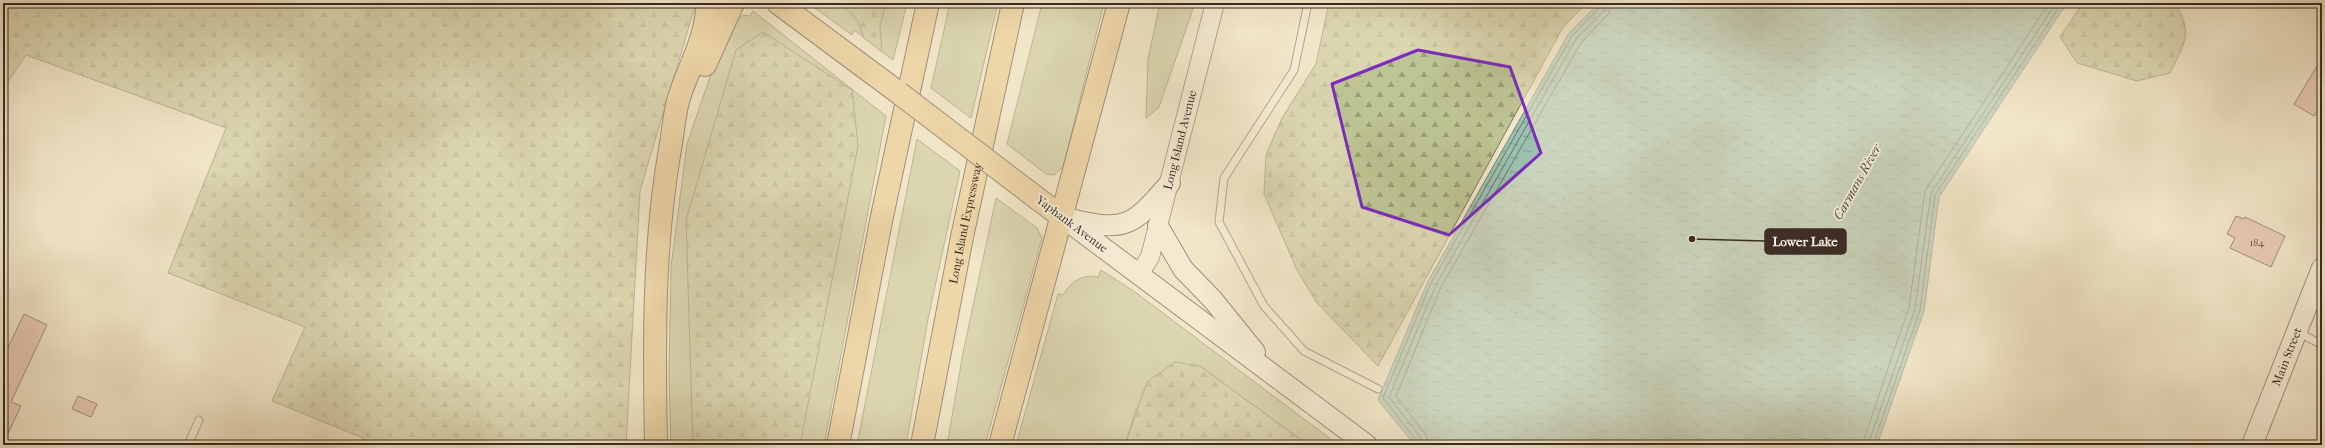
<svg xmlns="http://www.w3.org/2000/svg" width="2325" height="448" font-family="'IM FELL French Canon',serif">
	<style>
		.green { fill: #bec493; stroke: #7c775c }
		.forest { fill: url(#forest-firs); stroke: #7c775c }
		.water { fill: url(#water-ripples); stroke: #748478 }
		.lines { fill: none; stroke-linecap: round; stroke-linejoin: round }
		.shore { stroke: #6a756a; stroke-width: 1 }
		.building { fill: #ddab9c; stroke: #392a24 }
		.service-casing { stroke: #67594d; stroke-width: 9 }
		.tertiary-casing { stroke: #67594d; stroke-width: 20 }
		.secondary-casing { stroke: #392a24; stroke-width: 22 }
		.primary-casing { stroke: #392a24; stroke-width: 24 }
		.motorway-casing { stroke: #392a24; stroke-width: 24 }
		.service { stroke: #f7efdb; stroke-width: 7 }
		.tertiary { stroke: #f7efdb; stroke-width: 18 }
		.secondary { stroke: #f7efdb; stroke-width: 20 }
		.primary { stroke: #e9c384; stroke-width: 22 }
		.motorway { stroke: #e9c384; stroke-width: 22 }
		.primary-bridge-casing { stroke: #392a24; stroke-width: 24; stroke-linecap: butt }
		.primary-bridge { stroke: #e9c384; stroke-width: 22 }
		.marked { fill: none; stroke: #7b2cbf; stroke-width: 3; stroke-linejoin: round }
		.labels { text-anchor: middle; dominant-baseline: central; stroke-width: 3.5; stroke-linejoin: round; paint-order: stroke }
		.number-label { font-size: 10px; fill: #624a42 }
		.street-label { font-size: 12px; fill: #392a24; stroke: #f7efdb }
		.water-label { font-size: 13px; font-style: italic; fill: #525047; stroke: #f7efdb }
		.leader { fill: none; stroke: #392a24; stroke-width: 1.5 }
		.callout-dot { fill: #392a24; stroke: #f7efdb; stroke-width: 1.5 }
		.callout { fill: #392a24; stroke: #392a24; stroke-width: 1.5 }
		.callout-label { font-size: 13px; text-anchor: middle; font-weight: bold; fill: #fff }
	</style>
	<defs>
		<pattern id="forest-firs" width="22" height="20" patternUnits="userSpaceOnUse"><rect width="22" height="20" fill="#bec493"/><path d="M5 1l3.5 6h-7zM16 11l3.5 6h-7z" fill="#9b9f78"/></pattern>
		<pattern id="water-ripples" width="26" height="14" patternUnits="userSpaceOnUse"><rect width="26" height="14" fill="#9cc0b0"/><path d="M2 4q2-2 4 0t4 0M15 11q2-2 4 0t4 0" fill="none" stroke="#809c8f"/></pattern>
	</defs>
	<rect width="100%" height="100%" fill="#f2e6c8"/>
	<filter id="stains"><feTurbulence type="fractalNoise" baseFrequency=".005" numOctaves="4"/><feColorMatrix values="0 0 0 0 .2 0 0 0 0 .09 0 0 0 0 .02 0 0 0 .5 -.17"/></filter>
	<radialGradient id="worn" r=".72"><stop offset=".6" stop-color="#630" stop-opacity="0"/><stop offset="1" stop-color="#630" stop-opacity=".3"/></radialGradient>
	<g class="green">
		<polygon points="808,3 907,3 893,60 854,30 852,35"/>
		<polygon points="950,3 998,3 971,118 931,88"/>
		<polygon points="1042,3 1104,3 1063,167 1054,175 1046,174 1007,144"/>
		<polygon points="1160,3 1195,3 1159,107 1146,118 1148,59"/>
		<polygon points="753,11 886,116 824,445 671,445 669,378 671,267 687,144 720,48 735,18 738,21 743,15 750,16"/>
		<polygon points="917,139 960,171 928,319 906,445 857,445"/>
		<polygon points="996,198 1037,228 1042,238 985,445 947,445 963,353"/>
		<path d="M1101 270 1135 292 1332 440V445H1308L1200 366 1136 409 1125 445H1016L1058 294 1063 295C1072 281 1081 274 1098 277Z"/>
	</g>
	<g class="forest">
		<polygon points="3,3 696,3 640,191 626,445 361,445 363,438 272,401 305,327 168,273 226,128 26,55 3,89"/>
		<polygon points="840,3 886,3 880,26 882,52 864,38 857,20"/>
		<polygon points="1329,3 1587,3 1563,27 1378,366 1317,303 1297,270 1264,194 1266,155 1282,118 1316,64"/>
		<path d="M2083 3H2175C2194 34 2184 44 2170 73L2137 81 2077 63 2060 37Z"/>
		<polygon points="763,32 852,90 858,146 800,445 693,445 686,220 736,50"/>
		<polygon points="1175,362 1200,366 1308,445 1125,445 1147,382"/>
	</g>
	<polygon class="water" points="1599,3 2067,3 1939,197 1924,311 1877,445 1415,445 1378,400 1428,281 1569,33"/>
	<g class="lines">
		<g class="shore">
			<polyline points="1418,445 1417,441 1383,398 1431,283 1572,36 1600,7 1601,3"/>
			<polyline points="1423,445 1421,438 1389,397 1436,285 1576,39 1604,11 1606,3"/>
			<polyline points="1429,445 1426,435 1396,396 1441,287 1581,43 1609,13 1612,3"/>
			<polyline points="1862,445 1909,307 1925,191 2049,3"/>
			<polyline points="1868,445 1915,309 1931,193 2056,3"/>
			<polyline points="1873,445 1920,310 1935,195 2062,3"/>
		</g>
	</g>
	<g class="building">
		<polygon points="2322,58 2322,103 2314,116 2294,104"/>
		<polygon points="2236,216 2244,219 2245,217 2285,236 2271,267 2230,248 2235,238 2227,234"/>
		<polygon points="24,314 47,325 11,402 21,406 3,444 3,358"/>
		<polygon points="78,396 97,404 91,417 72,409"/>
	</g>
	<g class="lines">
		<defs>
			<g id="service">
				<polyline points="1308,3 1294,70 1224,178 1219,222 1264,306 1304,351 1378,389"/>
				<polyline points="2298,332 2322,345"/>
				<polyline points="188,445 199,420"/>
			</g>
			<g id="tertiary">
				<path id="s1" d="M1139 274 1150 257 1215 3"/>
			</g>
			<g id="secondary">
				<polyline points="1062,217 1367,445"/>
				<path d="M1070 219C1127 233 1133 225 1170 183"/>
				<polyline points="1158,226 1183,269 1213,300 1255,352"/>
				<path id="s2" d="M2252 445 2322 268"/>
			</g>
			<g id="primary">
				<polyline points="778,3 899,93"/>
				<polyline points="1038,199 1062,217"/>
			</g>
			<g id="motorway">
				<polyline points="705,65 733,3"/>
				<path d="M656 445C654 346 653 247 670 149 673 133 674 117 678 101 687 70 708 36 707 3"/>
				<polyline points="838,445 881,221 928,3"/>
				<path id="s3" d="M922 445 962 237 1013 3"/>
				<polyline points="1000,445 1119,3"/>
			</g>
		</defs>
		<use href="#service" class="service-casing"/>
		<use href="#tertiary" class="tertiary-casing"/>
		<use href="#secondary" class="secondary-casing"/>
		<use href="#primary" class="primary-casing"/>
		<use href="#motorway" class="motorway-casing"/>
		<use href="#service" class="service"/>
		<use href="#tertiary" class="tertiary"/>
		<use href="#secondary" class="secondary"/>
		<use href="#primary" class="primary"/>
		<use href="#motorway" class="motorway"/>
		<defs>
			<polyline id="primary-bridge" points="899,93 1038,199"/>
		</defs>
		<use href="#primary-bridge" class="primary-bridge-casing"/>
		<use href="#primary-bridge" class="primary-bridge"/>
	</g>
	<path d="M0 0H2325V448H0ZM1418 50 1510 67 1541 153 1449 235 1362 207 1332 84Z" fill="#f2e6c8" fill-opacity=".55" fill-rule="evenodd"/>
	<path class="marked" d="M1418 50 1510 67 1541 153 1449 235 1362 207 1332 84Z"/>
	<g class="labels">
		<g class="number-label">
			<text x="2257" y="243">184</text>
		</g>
		<g class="street-label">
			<text stroke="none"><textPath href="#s1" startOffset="141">Long Island Avenue</textPath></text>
			<text stroke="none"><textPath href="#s3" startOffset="226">Long Island Expressway</textPath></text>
			<text transform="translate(1072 224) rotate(37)">Yaphank Avenue</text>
			<text stroke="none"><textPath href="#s2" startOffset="95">Main Street</textPath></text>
		</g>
		<g class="water-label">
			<text transform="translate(1857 182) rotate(-61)">Carmans River</text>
		</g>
	</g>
	<path class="leader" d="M1692 239L1765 241"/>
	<circle class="callout-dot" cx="1692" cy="239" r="4"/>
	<rect class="callout" x="1765" y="229" width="81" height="25" rx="4"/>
	<g class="callout-label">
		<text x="1805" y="246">Lower Lake</text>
	</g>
	<rect width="2325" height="448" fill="none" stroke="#f2e6c8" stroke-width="16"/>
	<rect x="4" y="4" width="2317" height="440" fill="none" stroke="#392a24" stroke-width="2"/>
	<rect x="8" y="8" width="2309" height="432" fill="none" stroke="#392a24"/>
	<rect width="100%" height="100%" filter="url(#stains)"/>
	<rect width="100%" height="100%" fill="url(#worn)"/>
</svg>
